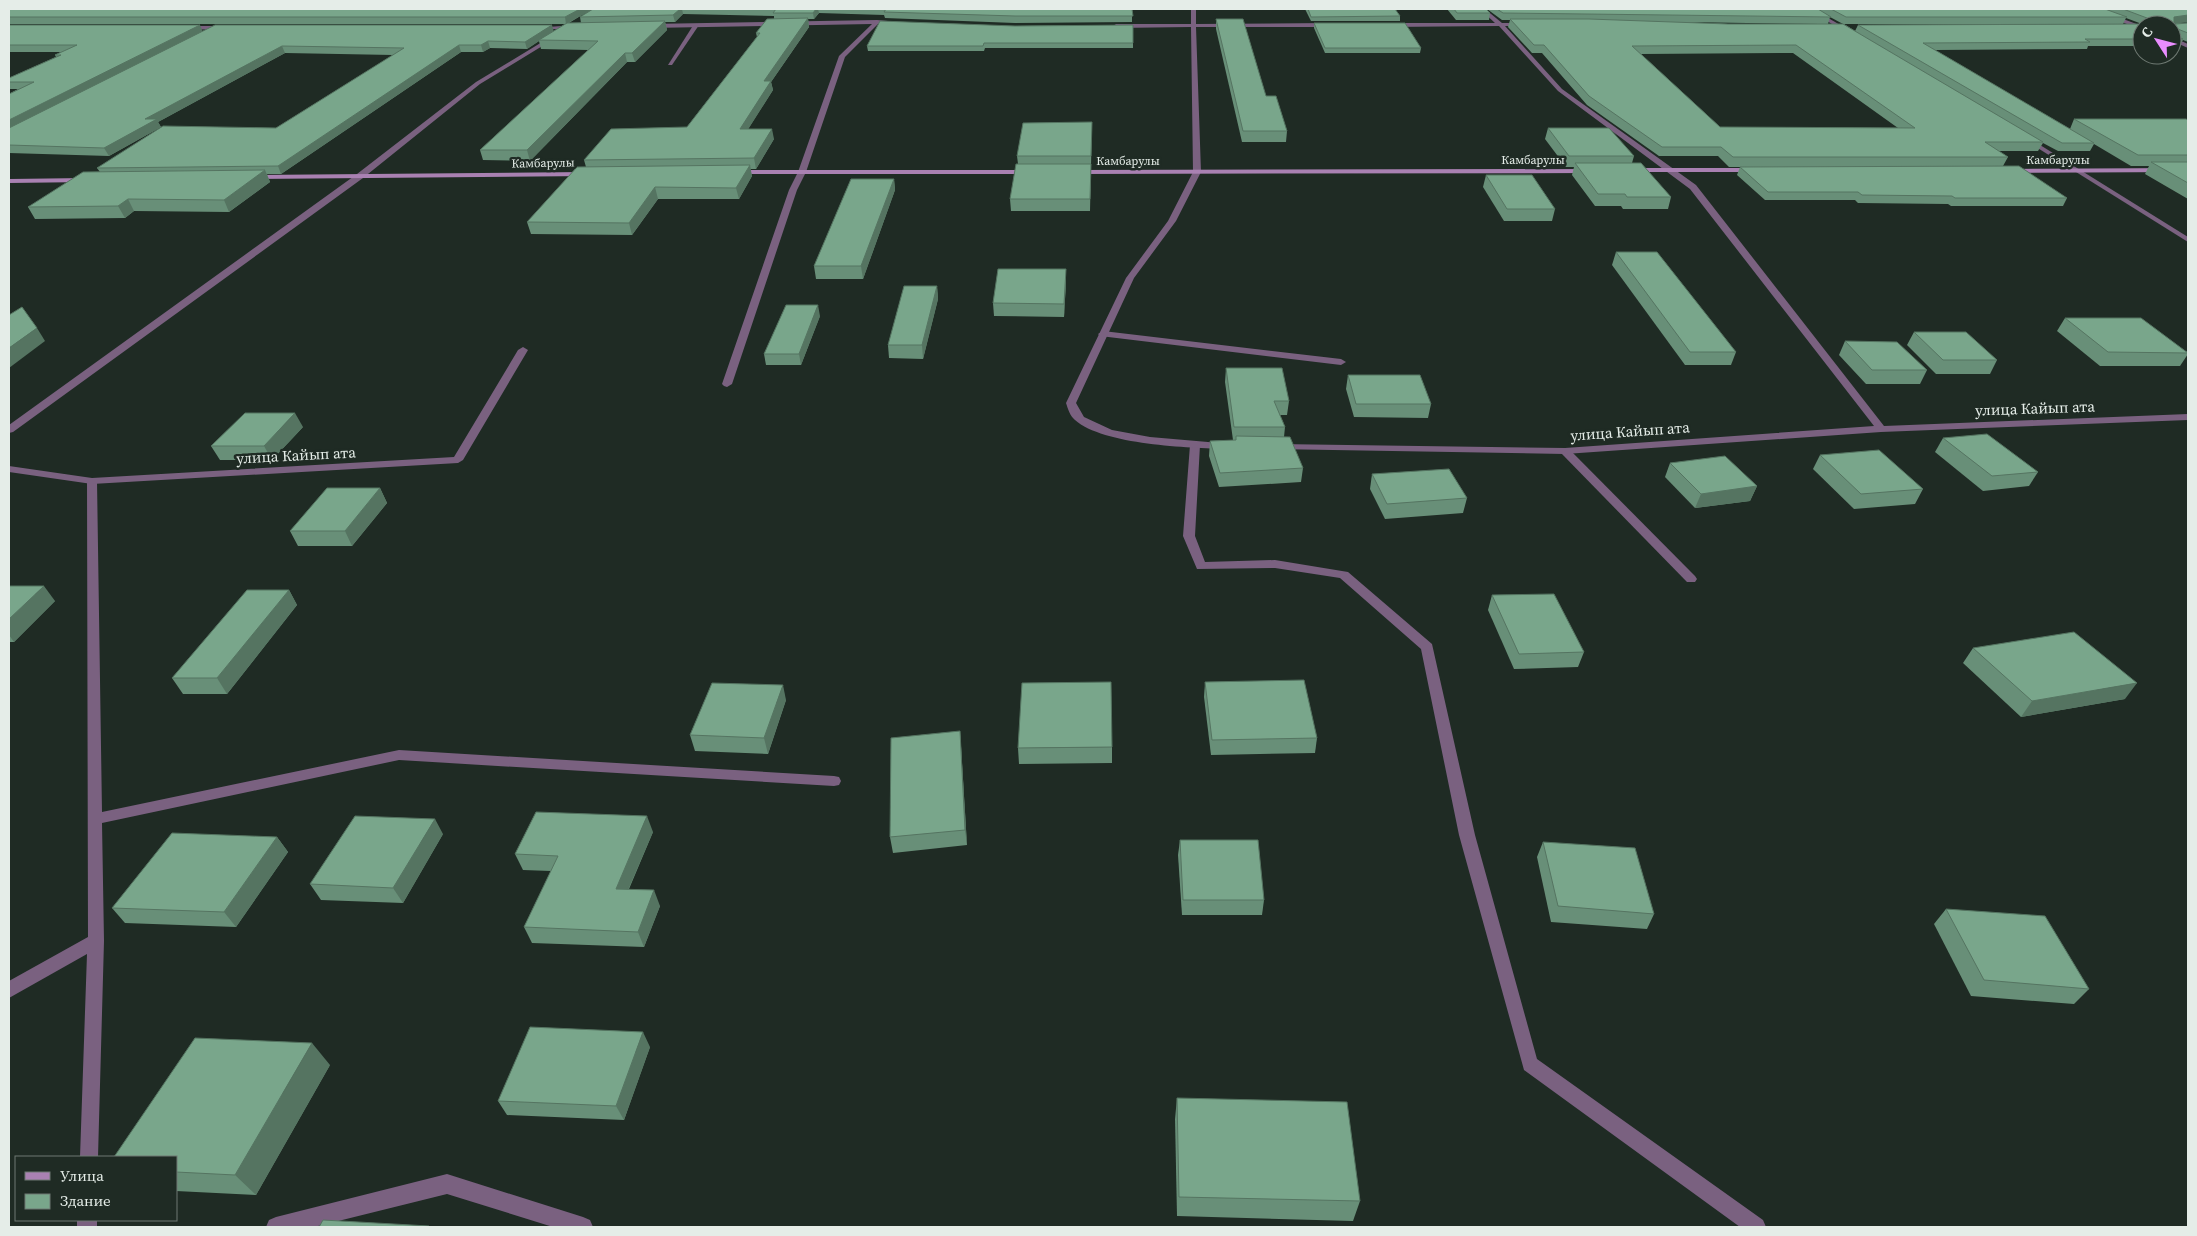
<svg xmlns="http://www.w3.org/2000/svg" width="2197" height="1236" font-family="'Source Serif 4',serif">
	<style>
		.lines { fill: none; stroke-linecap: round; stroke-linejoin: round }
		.lane { fill: #7a6180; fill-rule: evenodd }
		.street { fill: #7a6180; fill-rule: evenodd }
		.secondary { fill: #a981b2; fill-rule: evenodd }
		.wall { fill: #688f78; fill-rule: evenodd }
		.shaded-wall { fill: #557461 }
		.building { fill: #79a68b; stroke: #557461; fill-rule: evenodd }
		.labels { text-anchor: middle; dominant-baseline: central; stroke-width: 5; stroke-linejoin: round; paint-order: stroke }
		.far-street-label { font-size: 12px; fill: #e5ede8; stroke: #1f2b24 }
		.street-label { font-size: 15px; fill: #e5ede8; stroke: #1f2b24 }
	</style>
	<rect width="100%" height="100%" fill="#1f2b24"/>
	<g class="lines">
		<g class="lane">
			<polygon points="694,24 699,25 672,65 668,65"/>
			<polygon points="1103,331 1341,359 1346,362 1341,365 1100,336 1098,334"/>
			<polygon points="1195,442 1200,445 1195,536 1205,562 1275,560 1348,572 1432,644 1475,835 1537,1059 1763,1220 1766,1227 1740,1227 1524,1070 1459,835 1421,649 1340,578 1275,568 1197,569 1183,536 1190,445"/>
			<polygon points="1565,448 1569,449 1695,576 1697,579 1695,582 1687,582 1561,453 1560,451"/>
			<polygon points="92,478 97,481 102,812 399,750 834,776 839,777 841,781 839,785 834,786 399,760 102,823 104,941 98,1157 80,1157 87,954 9,998 9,981 88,937 87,481"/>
			<polygon points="447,1174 583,1217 590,1220 593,1227 553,1227 447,1194 314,1227 266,1227 269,1220 276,1217"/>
			<rect x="77" y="1220" width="20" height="7"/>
		</g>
		<g class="street">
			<path d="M1191 9H1196V24L1331 23 1334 25 1331 27H1196L1201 172 1176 221 1134 278 1076 403 1084 417 1112 430 1150 437 1231 444 1232 446 1227 449C1190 448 1103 445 1075 420 1070 416 1068 409 1066 403L1126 278 1168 221 1193 172 1191 27 1116 28 1113 26 1116 24H1191Z"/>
			<polygon points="1480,9 1485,9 1502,23 1528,23 1526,26 1505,26 1562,89 1696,185 1884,426 2188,414 2188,420 1881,432 1565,454 1273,449 1272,447 1277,444 1565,448 1874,426 1690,189 1558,91 1499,26 1389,27 1386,25 1389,23 1495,23"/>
			<polygon points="1807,9 1813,9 1852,32 1847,33"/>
			<polygon points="2089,9 2096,9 2142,26 2142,30"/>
			<polygon points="877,20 899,22 878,24 845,57 806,172 797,190 732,384 727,387 724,386 722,384 789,190 798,172 839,56 872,24 649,28 646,26 649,24"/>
			<polygon points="576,25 578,28 536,30 533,28"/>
			<polygon points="184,26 226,26 229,28 226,30 182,29"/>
			<polygon points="552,36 557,37 480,84 363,178 13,432 9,433 9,425 357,174 476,82"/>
			<polygon points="2172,37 2188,44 2188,48 2172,41"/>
			<polygon points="2027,137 2188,237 2188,242 2025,140 2024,139"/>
			<polygon points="523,347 528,350 463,460 458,463 92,484 9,472 9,466 92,478 454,457 518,350"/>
		</g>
		<g class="secondary">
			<polygon points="1628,168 1756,168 1760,170 1756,172 1628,172"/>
			<polygon points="2188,168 2188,172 2009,173 2005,171 2009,169"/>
			<polygon points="1589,169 1593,171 1592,173 1074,174 1070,172 1074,170"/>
			<polygon points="731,170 1031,170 1035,172 1031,174 731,174"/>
			<polygon points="586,172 590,174 589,176 251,179 247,177 251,175"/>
			<polygon points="86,178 89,178 89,182 9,183 9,179"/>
		</g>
	</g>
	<g class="wall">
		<path d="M9 9H1132V22L1015 23 885 18 884 15 819 13 814 19H808L809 27 771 82 773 90 748 129 774 139 756 169H750L752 176 739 199H658L632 235 531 234 527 222 586 167 584 160 687 127 757 37 756 33 774 19V16L683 14 675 22H665L667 30 635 62H627L530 161 483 160 480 150 588 50 541 49 539 41 527 49 490 48 483 52H461L281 174H267L270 182 229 212 134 211 125 218 35 219 28 207 100 172 97 168 276 128 393 55 285 53 158 122 161 127 109 156 9 153V94L18 89H9V78L56 57 55 55 61 52H9V25L203 31H554L565 24H9V25ZM590 10 580 17 581 23H569Z"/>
		<polygon points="1305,9 1395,9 1400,16 1400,21 1311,21"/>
		<polygon points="1447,9 1486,9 1490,13 1489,20 1456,20"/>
		<path d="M1487 9H2188V42L2183 40 2179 46H2172V25H2142V46H2088L2087 49 1935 50 2070 129 2074 119 2188 120V199L2145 174 2149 166H2131L2094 144 2090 151H2058L2043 143 2038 151H1999L2008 157 2003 166 2067 198 2063 206H1951L1948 204 1858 203 1855 200H1765L1737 175 1740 167H1729L1718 156H1659L1587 105 1542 53H1532L1508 27 1510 20H1502ZM1830 17 1843 24H1828ZM2126 18 2142 24 1858 25 1855 31 1844 24H2123ZM1681 22 1820 24H1728ZM2188 22V23H2175ZM1793 53 1898 128 1720 127 1641 54Z"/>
		<polygon points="1216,19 1266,96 1287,131 1286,142 1242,142 1216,29"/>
		<polygon points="1314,23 1421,48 1420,53 1325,53 1314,28"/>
		<polygon points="1133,25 1133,48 985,48 984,51 868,51 867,46 1015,26"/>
		<polygon points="1092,122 1090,211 1011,211 1010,199 1018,164 1017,156"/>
		<polygon points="1548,128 1634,156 1632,163 1671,197 1668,209 1623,209 1621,206 1595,206 1572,175 1574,167 1566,167 1545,139"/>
		<polygon points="1486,175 1555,209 1552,221 1504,221 1483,187"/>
		<polygon points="894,179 895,190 863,279 816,279 814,266"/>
		<polygon points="1616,252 1736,352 1731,365 1685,365 1612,265"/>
		<polygon points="1066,269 1066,282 1064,317 994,316 993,303"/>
		<polygon points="937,286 938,299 923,359 889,358 888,345"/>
		<polygon points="820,316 801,365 766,365 764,354"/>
		<polygon points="2065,318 2188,352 2188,354 2180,366 2100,366 2057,331"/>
		<polygon points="1914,332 1997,360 1990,374 1936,374 1907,345"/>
		<polygon points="1845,341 1927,370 1920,384 1866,384 1839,355"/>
		<polygon points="1226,368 1289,401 1287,415 1280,415 1285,427 1284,437 1303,468 1301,482 1219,487 1209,456 1210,441 1233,440 1225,382"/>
		<polygon points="1348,375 1431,404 1428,418 1354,417 1346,389"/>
		<polygon points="303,427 272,460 220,460 211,446"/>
		<polygon points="1943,438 2038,472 2029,486 1983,491 1935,452"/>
		<polygon points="1820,455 1923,489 1915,504 1854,509 1813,469"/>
		<polygon points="1670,463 1757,486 1750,501 1695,508 1665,477"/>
		<polygon points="1372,474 1467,498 1463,513 1385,519 1370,489"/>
		<polygon points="380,488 387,503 352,546 298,546 290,531"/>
		<polygon points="9,586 55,601 14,642 9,642"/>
		<polygon points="289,590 297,605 227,694 183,694 172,678"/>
		<polygon points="1492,595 1584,652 1578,667 1514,669 1488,610"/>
		<polygon points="1973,648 2125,699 2021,717 1963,663"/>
		<polygon points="1205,682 1317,738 1315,753 1211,755 1204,697"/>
		<polygon points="786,700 768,754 695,751 690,735"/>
		<polygon points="960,731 961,746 967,845 893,853 890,837"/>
		<polygon points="1112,747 1112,763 1019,764 1018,748"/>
		<polygon points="653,832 629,889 660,906 644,947 532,943 524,927 551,871 523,870 515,854"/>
		<polygon points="443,834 403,903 321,900 310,884"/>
		<polygon points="277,837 288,852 236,927 125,923 112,908"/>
		<polygon points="1180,840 1264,900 1262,915 1182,915 1178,855"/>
		<polygon points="1543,842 1654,914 1647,929 1551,922 1537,857"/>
		<polygon points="1946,909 2089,989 2074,1004 1971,996 1934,924"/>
		<polygon points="650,1047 624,1120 507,1115 498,1101"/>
		<polygon points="330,1065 256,1195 176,1191 176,1157"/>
		<polygon points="1177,1098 1360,1201 1353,1221 1177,1216 1175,1119"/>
	</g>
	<g class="shaded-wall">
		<polygon points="580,9 593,9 566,24 565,17"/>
		<polygon points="680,9 682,9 683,14 675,22 673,15"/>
		<polygon points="816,9 818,9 819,13 814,19 813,13"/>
		<polygon points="2188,15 2188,22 2171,24 2174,17"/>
		<polygon points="808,18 809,27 771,82 773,90 742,139 740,129 764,81"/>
		<polygon points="665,21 667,30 635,62 632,53"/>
		<polygon points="200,25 203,32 9,130 9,120"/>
		<polygon points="552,25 554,32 539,40 539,41 527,49 525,42"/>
		<polygon points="488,41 490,48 483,52 481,45"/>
		<polygon points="459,45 461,52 281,174 278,166"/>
		<polygon points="282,46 285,53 158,122 161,127 109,156 104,148 145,119"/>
		<polygon points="625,53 627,62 530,161 527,150"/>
		<polygon points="772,129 774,139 756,169 754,158"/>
		<polygon points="750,165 752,176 739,199 736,188"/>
		<polygon points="265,170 270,182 229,212 224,200"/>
		<polygon points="894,179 895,190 863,279 861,266"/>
		<polygon points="655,187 658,199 632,235 629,223"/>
		<polygon points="128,199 134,211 125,218 118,206"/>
		<polygon points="1066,269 1066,282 1064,317 1064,304"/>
		<polygon points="937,286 938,299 923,359 922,345"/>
		<polygon points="818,305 820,316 801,365 799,354"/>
		<polygon points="37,328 45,341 9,368 9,348"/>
		<polygon points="295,413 303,427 272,460 264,446"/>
		<polygon points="1757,486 1750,501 1695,508 1701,494"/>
		<polygon points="380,488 387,503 352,546 345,531"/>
		<polygon points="44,586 55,601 14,642 9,635 9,619"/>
		<polygon points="289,590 297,605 227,694 217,678"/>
		<polygon points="2137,683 2125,699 2021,717 2032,701"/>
		<polygon points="783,685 786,700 768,754 764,738"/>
		<polygon points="960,731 961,746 967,845 965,830"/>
		<polygon points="647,816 653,832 622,904 616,889"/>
		<polygon points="435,819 443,834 403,903 393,888"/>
		<polygon points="277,837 288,852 236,927 224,912"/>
		<polygon points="654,890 660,906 644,947 638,932"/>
		<polygon points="643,1032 650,1047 624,1120 616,1106"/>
		<polygon points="312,1043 330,1065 256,1195 235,1175"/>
	</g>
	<g class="building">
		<polygon points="9,9 580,9 565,17 9,17"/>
		<polygon points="593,9 680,9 673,15 580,17"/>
		<polygon points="754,9 816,9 813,13 773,13 776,9"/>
		<polygon points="886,9 1132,9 1133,16 1015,16 884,12"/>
		<polygon points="1308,9 1395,9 1400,16 1311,17"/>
		<polygon points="1454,9 1486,9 1490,13 1457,13"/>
		<polygon points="1497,9 1818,9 1831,17 1503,13"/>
		<polygon points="1831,9 2105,9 2127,17 1846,17"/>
		<polygon points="2123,9 2188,9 2188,15 2174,17 2174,22 2176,24 2188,23 2188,33 2175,28 2175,36 2183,39 2172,39 2172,25 2142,25 2142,39 2085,39 2090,42 1923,43 2094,143 2062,143 1858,25 2147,24 2147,18"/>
		<polygon points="808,18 764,81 771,81 740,129 772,129 754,158 584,160 611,129 687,127 760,33 756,33 767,19"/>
		<polygon points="1216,19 1243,19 1266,96 1276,96 1287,131 1243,131"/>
		<path d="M1510 19H1589L1728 24H1843L2043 142H1985L2008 157H1733L1721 147H1662L1589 96 1544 45H1534ZM1796 45 1915 128 1720 127 1632 46Z"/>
		<polygon points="665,21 632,53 625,53 527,150 480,150 598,41 539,40 567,23"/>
		<polygon points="880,21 1015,26 1133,25 1133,43 984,43 983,46 867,46"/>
		<polygon points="1314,23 1405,23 1421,48 1325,48"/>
		<polygon points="9,25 200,25 9,120 9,94 34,82 9,82 9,78 61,55 55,55 77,45 9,45"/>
		<polygon points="215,25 552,25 525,42 488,41 481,45 459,45 278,166 97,168 163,126 276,128 404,48 282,46 145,119 157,119 104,148 9,145 9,128"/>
		<polygon points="2074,119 2186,119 2188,120 2188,155 2138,155"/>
		<polygon points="1092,122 1091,156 1017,156 1023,123"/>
		<polygon points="1548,128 1609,128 1634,156 1569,156"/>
		<polygon points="2151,162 2188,162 2188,183"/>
		<polygon points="1575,163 1641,163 1671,197 1627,197 1625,194 1598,194"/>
		<polygon points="1016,164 1091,164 1090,199 1010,199"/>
		<polygon points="750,165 736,188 655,187 629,223 527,222 577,167"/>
		<polygon points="2019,166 2067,198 1955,198 1952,196 1862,195 1858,192 1768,192 1740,167"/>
		<polygon points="265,170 224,200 128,199 118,206 28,207 83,172"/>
		<polygon points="1486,175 1532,175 1555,209 1507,209"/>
		<polygon points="851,179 894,179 861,266 814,266"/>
		<polygon points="1616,252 1657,252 1736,352 1690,352"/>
		<polygon points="998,269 1066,269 1064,304 993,303"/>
		<polygon points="904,286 937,286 922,345 888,345"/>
		<polygon points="786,305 818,305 799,354 764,354"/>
		<polygon points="22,307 37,328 9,348 9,315"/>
		<polygon points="2065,318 2141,318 2188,353 2108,352"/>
		<polygon points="1914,332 1966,332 1997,360 1943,360"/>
		<polygon points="1845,341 1897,342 1927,370 1872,370"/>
		<polygon points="1226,368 1282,368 1289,401 1274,401 1285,427 1234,427"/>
		<polygon points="1348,375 1420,375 1431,404 1356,404"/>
		<polygon points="245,413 295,413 264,446 211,446"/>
		<polygon points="1987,434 2038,472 1992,476 1943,438"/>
		<polygon points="1236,436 1290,437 1303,468 1220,473 1210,441 1236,440"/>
		<polygon points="1879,450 1923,489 1861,494 1820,455"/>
		<polygon points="1725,456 1757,486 1701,494 1670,463"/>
		<polygon points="1449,469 1467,498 1387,504 1372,474"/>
		<polygon points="327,488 380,488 345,531 290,531"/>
		<polygon points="9,586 44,586 9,619"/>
		<polygon points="247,590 289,590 217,678 172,678"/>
		<polygon points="1554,594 1584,652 1519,654 1492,595"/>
		<polygon points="2074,632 2137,683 2032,701 1973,648"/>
		<polygon points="1304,680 1317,738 1212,740 1205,682"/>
		<polygon points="1111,682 1112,747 1018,748 1022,683"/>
		<polygon points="712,683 783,685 764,738 690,735"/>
		<polygon points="960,731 965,830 890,837 891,738"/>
		<polygon points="536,812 647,816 616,889 654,890 638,932 524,927 558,856 515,854"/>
		<polygon points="355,816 435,819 393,888 310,884"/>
		<polygon points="172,833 277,837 224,912 112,908"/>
		<polygon points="1180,840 1258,840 1264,900 1183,900"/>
		<polygon points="1543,842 1635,848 1654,914 1558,906"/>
		<polygon points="1946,909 2045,916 2089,989 1984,980"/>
		<polygon points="530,1027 643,1032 616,1106 498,1101"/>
		<polygon points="195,1038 312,1043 235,1175 176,1172 176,1157 114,1157"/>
		<polygon points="1177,1098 1347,1102 1360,1201 1179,1197"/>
		<polygon points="323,1220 429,1226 429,1227 319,1227"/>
	</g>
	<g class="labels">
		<g class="far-street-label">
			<text x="1533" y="160">Камбарулы</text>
			<text x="2058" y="160">Камбарулы</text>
			<text x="1128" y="161">Камбарулы</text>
			<text transform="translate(543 163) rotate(-1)">Камбарулы</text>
		</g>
		<g class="street-label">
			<text transform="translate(2035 408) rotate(-2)">улица Кайып ата</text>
			<text transform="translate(1630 431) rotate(-4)">улица Кайып ата</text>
			<text transform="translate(296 455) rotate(-3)">улица Кайып ата</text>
		</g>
	</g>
	<rect width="2197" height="1236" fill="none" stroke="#e5ede8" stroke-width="20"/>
	<rect x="15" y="1156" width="162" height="65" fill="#1f2b24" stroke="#6e7972"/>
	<rect x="25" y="1172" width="25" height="8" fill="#a981b2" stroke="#6e7972"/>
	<text x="60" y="1181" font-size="15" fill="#e5ede8">Улица</text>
	<rect x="25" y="1194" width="25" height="15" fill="#79a68b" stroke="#6e7972"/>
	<text x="60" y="1206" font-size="15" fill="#e5ede8">Здание</text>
	<g transform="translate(2157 40) rotate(306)"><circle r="24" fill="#1f2b24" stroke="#6e7972"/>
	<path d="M0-4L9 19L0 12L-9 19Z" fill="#e98dfe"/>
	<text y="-8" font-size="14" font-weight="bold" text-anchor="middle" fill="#e5ede8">С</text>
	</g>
</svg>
